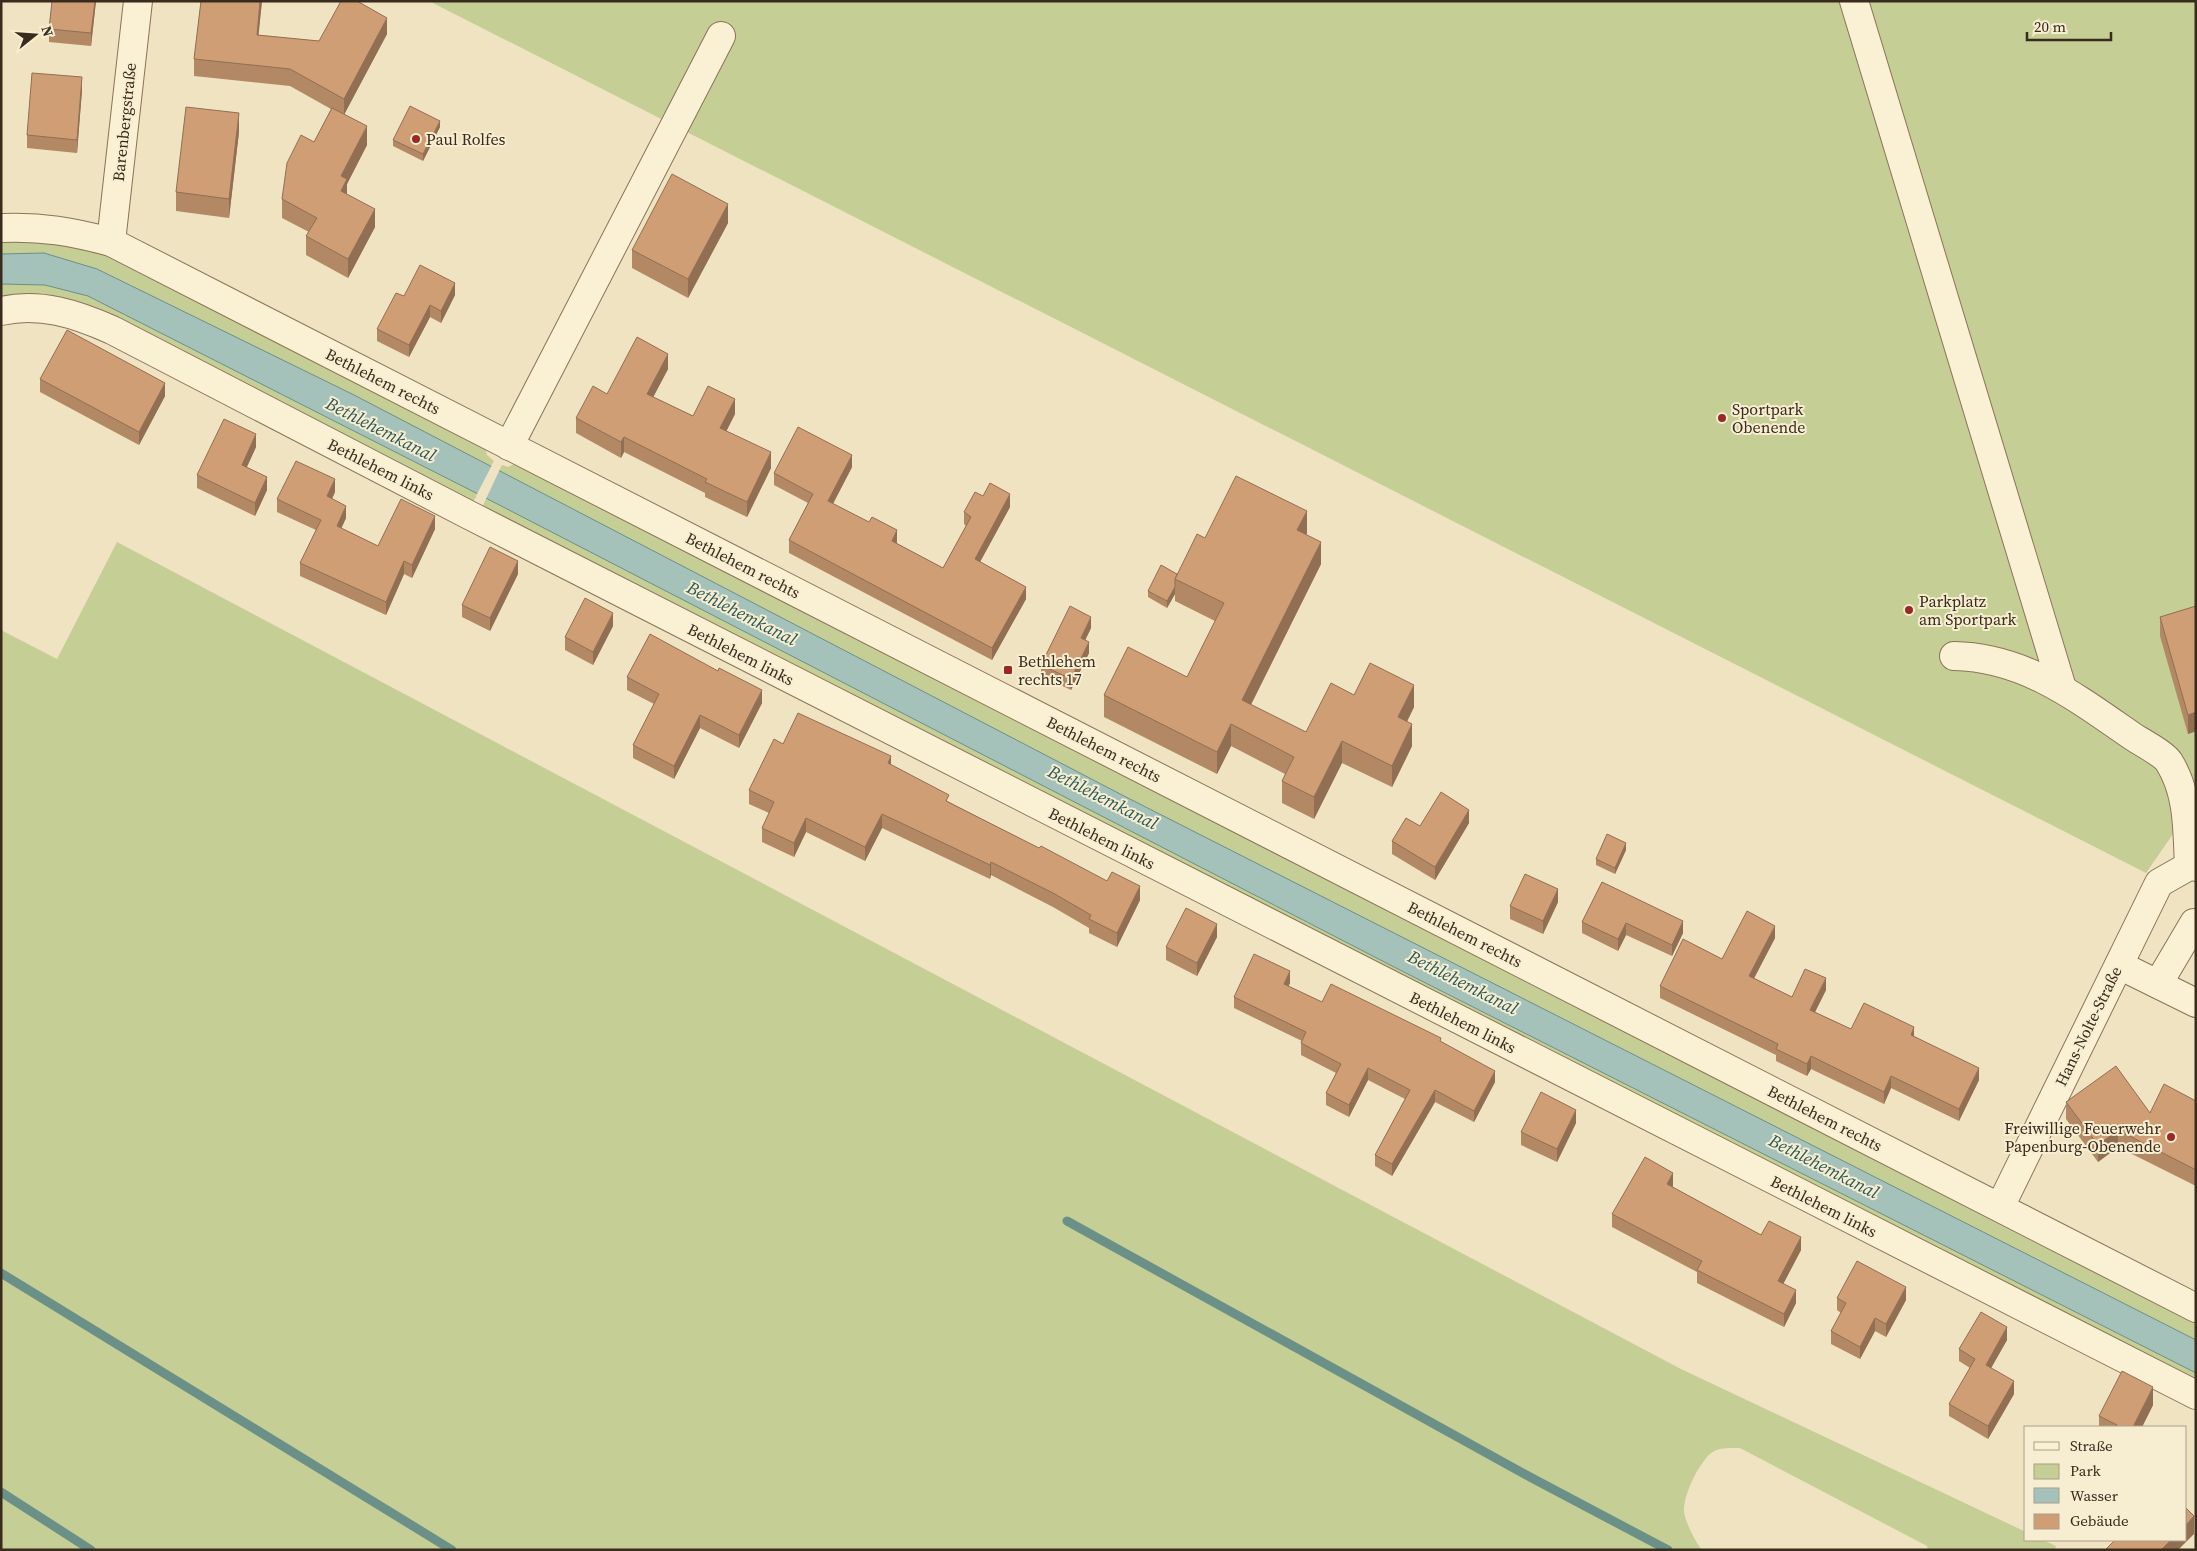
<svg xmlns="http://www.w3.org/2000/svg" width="2197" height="1551" font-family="'Source Serif 4',serif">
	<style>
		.green { fill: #c5ce94 }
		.water { fill: #a4c2ba; stroke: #6a9088 }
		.pier { fill: #f0e3c1 }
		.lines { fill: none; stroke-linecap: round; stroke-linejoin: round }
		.stream { stroke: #6a9088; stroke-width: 9 }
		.minor-casing { stroke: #8a7458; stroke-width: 30 }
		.minor { stroke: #faf0d4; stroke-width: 28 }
		.wall { fill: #b28865 }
		.shaded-wall { fill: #916f52 }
		.building { fill: #cf9e75; stroke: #916f52 }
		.poi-dot { fill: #9b2825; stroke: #f7edd1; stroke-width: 2 }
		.labels { text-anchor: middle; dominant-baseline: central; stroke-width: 4; stroke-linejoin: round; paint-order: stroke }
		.street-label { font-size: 16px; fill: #392b1d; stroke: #f7edd1 }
		.poi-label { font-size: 16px; fill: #392b1d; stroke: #f7edd1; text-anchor: start }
		.water-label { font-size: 18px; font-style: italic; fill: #2b5958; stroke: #f7edd1 }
	</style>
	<rect width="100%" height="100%" fill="#f0e3c1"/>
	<g class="green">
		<polygon points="429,1 2196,1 2196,845 2173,834 2146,873"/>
		<polygon points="27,240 59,243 114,257 485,447 487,455 494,461 491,466 499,471 502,465 508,467 514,464 728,569 2196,1320 2196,1384 482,509 486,498 478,494 471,505 166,348 1,304 1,242"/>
		<path d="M117 542 1681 1369 2026 1532V1540H2043L2056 1546 2055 1550H1928L1927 1546 1740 1448C1730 1448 1717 1447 1710 1454 1698 1465 1684 1494 1684 1510 1684 1520 1696 1543 1702 1550H1V630L57 659Z"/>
	</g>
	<polygon class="water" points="44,253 97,269 354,395 1124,796 2196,1340 2196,1373 1396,968 478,494 88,296 45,285 1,284 1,254"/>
	<polygon class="pier" points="492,465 500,469 485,501 476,496"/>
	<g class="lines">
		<g class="stream">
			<polyline points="1067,1221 1530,1477 1668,1550"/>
			<polyline points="1,1273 452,1550"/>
			<polyline points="1,1492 91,1550"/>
		</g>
		<defs>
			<g id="minor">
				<polyline points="1854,1 2062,688"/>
				<path d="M1 228C41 226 73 232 111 242L2196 1308"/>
				<polyline points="111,242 138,1"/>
				<path d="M1 311C40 302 76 314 112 330L469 515 2196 1395"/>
				<polyline points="509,446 721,36"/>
				<path d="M1954 656C2024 657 2077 698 2132 736 2141 742 2164 754 2169 762 2189 794 2187 830 2189 866"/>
				<polyline points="2119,965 2196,1003"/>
				<polyline points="2158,984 2194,923 2196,924"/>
				<polyline points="2000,1207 2159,883 2189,866 2196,867"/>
			</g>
		</defs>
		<use href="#minor" class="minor-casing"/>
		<use href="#minor" class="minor"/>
	</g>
	<g class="wall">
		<polygon points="52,1 96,1 91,46 49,42 49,29"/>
		<polygon points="201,1 262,1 258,35 319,41 387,34 344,114 367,145 347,184 347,194 375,227 348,278 306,255 306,236 309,232 282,218 282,199 314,142 331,109 290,86 194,76 194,59"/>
		<polygon points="82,90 77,153 27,148 27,135"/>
		<polygon points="440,127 423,161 393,146 393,140"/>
		<polygon points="239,132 229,218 176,211 176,192"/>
		<polygon points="728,223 688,298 632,268 632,250"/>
		<polygon points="455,295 441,323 430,317 409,357 377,341 377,329 404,296"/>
		<polygon points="668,369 653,397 693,416 735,414 726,431 771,468 747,517 705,497 705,493 624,452 621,458 576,433 576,418 607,394"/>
		<polygon points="40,379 165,396 139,445 40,392"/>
		<polygon points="256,447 247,467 267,490 255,516 197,488 197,475"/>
		<polygon points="852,467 833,504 897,542 896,543 943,568 966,526 964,524 964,512 983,496 1010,507 980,562 1026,599 992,660 789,553 789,540 808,503 774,485 774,473"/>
		<polygon points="335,492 332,499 346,518 341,528 378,546 435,529 412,578 404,574 386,615 300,576 300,563 316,530 277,512 277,499"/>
		<polygon points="1307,533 1306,535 1321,564 1251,705 1306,732 1354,695 1414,707 1407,722 1412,746 1392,787 1342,763 1314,819 1282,803 1282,781 1285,774 1231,746 1217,774 1104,717 1104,695 1187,677 1215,621 1175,601 1175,594 1167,608 1148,597 1148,591 1177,574 1205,538"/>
		<polygon points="518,574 490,631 462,617 462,605"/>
		<polygon points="2196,606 2196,731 2188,734 2160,636 2160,617"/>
		<polygon points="613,626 593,665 565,650 565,637"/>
		<polygon points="1091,628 1085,640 1089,653 1071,690 1041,676 1041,665"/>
		<polygon points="627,677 762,703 739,748 700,728 674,779 633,758 633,745 654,704 627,690"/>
		<polygon points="783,744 891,765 949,802 1140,900 1117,947 1089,933 1089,928 1053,907 991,875 990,879 882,828 865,861 806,832 794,857 762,842 762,828 769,813 749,804 749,790"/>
		<polygon points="1469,823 1435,880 1392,854 1392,841 1420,826"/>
		<polygon points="1626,850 1615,874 1596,865 1596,859"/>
		<polygon points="1602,882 1683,933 1672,956 1626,935 1618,951 1582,933 1582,922"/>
		<polygon points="1558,902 1543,934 1510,919 1510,906"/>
		<polygon points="1217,937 1197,976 1166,960 1166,947"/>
		<polygon points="1775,938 1754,978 1792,997 1826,990 1815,1012 1851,1029 1914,1037 1979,1080 1959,1121 1891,1088 1884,1104 1811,1069 1807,1076 1776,1061 1776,1055 1660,998 1660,986 1722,959"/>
		<polygon points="1290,983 1288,986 1322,1002 1441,1042 1495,1082 1474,1122 1435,1102 1392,1176 1375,1166 1375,1155 1405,1099 1368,1080 1349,1117 1326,1105 1326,1093 1336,1073 1301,1055 1301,1043 1302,1041 1234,1008 1234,997"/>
		<polygon points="2196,1101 2196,1186 2118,1147 2098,1162 2066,1119 2066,1102 2150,1113"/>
		<polygon points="1576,1123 1557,1162 1521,1145 1521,1132"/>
		<polygon points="1673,1186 1672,1187 1761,1235 1801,1250 1783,1284 1796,1303 1784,1327 1697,1283 1697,1272 1612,1227 1612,1214"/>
		<polygon points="1837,1298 1906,1300 1886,1337 1875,1331 1860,1359 1831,1344 1831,1331 1841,1313 1837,1310"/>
		<polygon points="2007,1340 1991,1368 2014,1394 1988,1439 1949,1416 1949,1404 1970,1368 1959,1361 1959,1349"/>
		<polygon points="2153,1405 2142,1427 2099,1427 2099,1416"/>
	</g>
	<g class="shaded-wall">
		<polygon points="95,1 96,1 91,46 91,33"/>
		<polygon points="260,1 262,1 257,51 257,35"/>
		<polygon points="387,18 387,34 344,115 344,99"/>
		<polygon points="82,77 82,90 77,153 77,140"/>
		<polygon points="239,113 239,132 229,218 229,199"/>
		<polygon points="440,121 440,127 423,161 423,154"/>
		<polygon points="367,126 367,145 347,184 347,198 341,210 341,176"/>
		<polygon points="728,204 728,223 688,298 688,279"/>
		<polygon points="375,209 375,227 348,278 348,259"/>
		<polygon points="455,283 455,295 441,323 441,311"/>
		<polygon points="430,305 430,317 409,357 409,345"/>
		<polygon points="668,354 668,369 647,409 647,394"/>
		<polygon points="165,383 165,396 139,445 139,432"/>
		<polygon points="735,399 735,414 720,444 720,428"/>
		<polygon points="256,434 256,447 242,477 242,465"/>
		<polygon points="624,437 624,452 621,458 621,442"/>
		<polygon points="771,452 771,468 747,517 747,502"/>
		<polygon points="852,455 852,467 828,513 828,501"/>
		<polygon points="267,477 267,490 255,516 255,503"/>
		<polygon points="335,479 335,492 327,509 327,496"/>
		<polygon points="1010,494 1010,507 975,571 975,559"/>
		<polygon points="346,506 346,518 337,538 337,526"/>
		<polygon points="1307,511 1307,533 1297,552 1297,530"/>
		<polygon points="435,516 435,529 412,578 412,565"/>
		<polygon points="897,530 897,542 892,553 892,541"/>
		<polygon points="1321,542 1321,564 1242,722 1242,700"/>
		<polygon points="404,561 404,574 386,615 386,602"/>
		<polygon points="518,561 518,574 490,631 490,618"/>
		<polygon points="1026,587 1026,599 992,660 992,648"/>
		<polygon points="1175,587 1175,594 1167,608 1167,601"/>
		<polygon points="613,613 613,626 593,665 593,652"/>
		<polygon points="1091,617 1091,628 1081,649 1081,638"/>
		<polygon points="1089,642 1089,653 1071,690 1071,679"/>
		<polygon points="1414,685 1414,707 1398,739 1398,717"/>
		<polygon points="762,690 762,703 739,748 739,735"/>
		<polygon points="2196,712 2196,731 2188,734 2188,715"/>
		<polygon points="700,715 700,728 674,779 674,766"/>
		<polygon points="1231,724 1231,746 1217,774 1217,752"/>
		<polygon points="1412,724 1412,746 1392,787 1392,766"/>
		<polygon points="1342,741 1342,763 1314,819 1314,797"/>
		<polygon points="891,756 891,770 888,763"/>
		<polygon points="1469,810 1469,823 1435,880 1435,867"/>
		<polygon points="882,814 882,828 865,861 865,847"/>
		<polygon points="806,818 806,832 794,857 794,843"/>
		<polygon points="1626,843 1626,850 1615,874 1615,868"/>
		<polygon points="991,862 991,875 990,879 990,865"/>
		<polygon points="1140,886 1140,900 1117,947 1117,933"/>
		<polygon points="1558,889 1558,902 1543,934 1543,921"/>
		<polygon points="1683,921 1683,933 1672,956 1672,945"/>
		<polygon points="1626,923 1626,935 1618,951 1618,939"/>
		<polygon points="1217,924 1217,937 1197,976 1197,963"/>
		<polygon points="1775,926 1775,938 1749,988 1749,976"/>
		<polygon points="1290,971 1290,983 1284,996 1284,984"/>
		<polygon points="1826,978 1826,990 1810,1022 1810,1010"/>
		<polygon points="1914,1027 1914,1039 1911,1035"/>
		<polygon points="1811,1056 1811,1069 1807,1076 1807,1064"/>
		<polygon points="1368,1068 1368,1080 1349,1117 1349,1105"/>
		<polygon points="1979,1068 1979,1080 1959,1121 1959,1109"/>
		<polygon points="1495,1071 1495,1082 1474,1122 1474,1111"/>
		<polygon points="1891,1076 1891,1088 1884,1104 1884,1092"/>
		<polygon points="1435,1090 1435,1102 1392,1176 1392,1164"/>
		<polygon points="1576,1110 1576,1123 1557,1162 1557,1149"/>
		<polygon points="2118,1130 2118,1147 2098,1162 2098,1145"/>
		<polygon points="1673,1173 1673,1186 1667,1197 1667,1184"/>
		<polygon points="1801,1237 1801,1250 1778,1294 1778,1281"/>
		<polygon points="1906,1287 1906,1300 1886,1337 1886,1324"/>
		<polygon points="1796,1290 1796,1303 1784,1327 1784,1314"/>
		<polygon points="1875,1318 1875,1331 1860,1359 1860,1347"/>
		<polygon points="2007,1327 2007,1340 1986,1377 1986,1365"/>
		<polygon points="2014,1381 2014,1394 1988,1439 1988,1426"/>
		<polygon points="2153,1387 2153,1405 2142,1427 2133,1427"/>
		<polygon points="2194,1516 2194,1534 2178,1550 2161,1550 2171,1540 2186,1540 2186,1525"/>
	</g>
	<g class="building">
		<polygon points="52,1 95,1 91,33 49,29"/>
		<polygon points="201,1 260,1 257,35 319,41 341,1 357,1 387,18 344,99 290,69 194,59"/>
		<polygon points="32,73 82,77 77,140 27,135"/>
		<polygon points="410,106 440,121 423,154 393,140"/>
		<polygon points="186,107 239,113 229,199 176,192"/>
		<polygon points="332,108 367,126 341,176 347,179 341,191 375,209 348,259 306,236 317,218 282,199 287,163 301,135 314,142"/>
		<polygon points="672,174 728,204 688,279 632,250"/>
		<polygon points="420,265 455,283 441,311 430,305 409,345 377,329 396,293 404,296"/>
		<polygon points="67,330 165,383 139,432 40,379"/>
		<polygon points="637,337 668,354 647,394 693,416 708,386 735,399 720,428 771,452 747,502 705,482 707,479 624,437 621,442 576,418 593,386 607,394"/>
		<polygon points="224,419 256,434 242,465 267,477 255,503 197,475"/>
		<polygon points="798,427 852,455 828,501 869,522 872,517 897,530 892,541 943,568 971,517 964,512 975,492 983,496 990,483 1010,494 975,559 1026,587 992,648 789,540 813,494 774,473"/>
		<polygon points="296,461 335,479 327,496 346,506 337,526 378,546 401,499 435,516 412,565 404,561 386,602 300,563 321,520 277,499"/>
		<polygon points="1236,476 1307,511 1297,530 1321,542 1242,700 1306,732 1331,683 1354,695 1370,663 1414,685 1398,717 1412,724 1392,766 1342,741 1314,797 1282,781 1294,757 1231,724 1217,752 1104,695 1128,647 1187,677 1224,603 1175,579 1197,534 1205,538"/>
		<polygon points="490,547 518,561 490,618 462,605"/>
		<polygon points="1161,565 1177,574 1175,579 1175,587 1167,601 1148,591"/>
		<polygon points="585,598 613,613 593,652 565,637"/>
		<polygon points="1070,606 1091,617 1081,638 1089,642 1071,679 1041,665"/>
		<polygon points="2196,606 2196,712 2188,715 2160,617"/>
		<polygon points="650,634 718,671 719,668 762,690 739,735 700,715 674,766 633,745 659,694 627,677"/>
		<polygon points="798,713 891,756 888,763 949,795 946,801 1039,848 1041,846 1107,881 1112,872 1140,886 1117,933 1089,919 1091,915 1053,893 991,862 990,865 882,814 865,847 806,818 794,843 762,828 774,802 749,790 774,739 783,744"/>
		<polygon points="1441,792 1469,810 1435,867 1392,841 1406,818 1420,826"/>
		<polygon points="1607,834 1626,843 1615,868 1596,859"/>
		<polygon points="1525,874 1558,889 1543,921 1510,906"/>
		<polygon points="1602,882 1683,921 1672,945 1626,923 1618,939 1582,922"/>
		<polygon points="1186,908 1217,924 1197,963 1166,947"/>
		<polygon points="1747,911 1775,926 1749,976 1792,997 1805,969 1826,978 1810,1010 1851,1029 1864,1003 1914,1027 1911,1035 1979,1068 1959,1109 1891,1076 1884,1092 1811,1056 1807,1064 1776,1049 1778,1044 1660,986 1683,939 1722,959"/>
		<polygon points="1254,954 1290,971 1284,984 1322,1002 1331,984 1441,1038 1440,1041 1495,1071 1474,1111 1435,1090 1392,1164 1375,1155 1410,1090 1368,1068 1349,1105 1326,1093 1341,1064 1301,1043 1306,1032 1234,997"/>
		<polygon points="2116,1066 2150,1113 2164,1084 2196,1101 2196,1170 2118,1130 2098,1145 2066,1102"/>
		<polygon points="1541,1092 1576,1110 1557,1149 1521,1132"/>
		<polygon points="1645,1157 1673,1173 1667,1184 1761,1235 1769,1221 1801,1237 1778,1281 1796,1290 1784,1314 1697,1270 1702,1261 1612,1214"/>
		<polygon points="1857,1261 1906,1287 1886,1324 1875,1318 1860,1347 1831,1331 1846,1303 1837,1298"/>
		<polygon points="1981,1312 2007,1327 1986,1365 2014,1381 1988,1426 1949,1404 1975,1359 1959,1349"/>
		<polygon points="2122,1371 2153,1387 2133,1427 2115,1427 2117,1425 2099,1416"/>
		<polygon points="2186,1508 2194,1516 2186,1525"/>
		<polygon points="2115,1540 2171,1540 2161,1550 2105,1550"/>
	</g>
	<g class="poi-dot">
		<circle cx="416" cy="139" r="5"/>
		<circle cx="1722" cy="418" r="5"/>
		<circle cx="1909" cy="610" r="5"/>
		<rect x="1003" y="665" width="10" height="10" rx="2.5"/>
		<circle cx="2171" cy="1137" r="5"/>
	</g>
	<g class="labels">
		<g class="street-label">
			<text transform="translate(124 122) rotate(-84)">Barenbergstraße</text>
			<text transform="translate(383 381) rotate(27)">Bethlehem rechts</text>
			<text transform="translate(381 469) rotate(27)">Bethlehem links</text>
			<text transform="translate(743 565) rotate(27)">Bethlehem rechts</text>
			<text transform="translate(741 654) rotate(27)">Bethlehem links</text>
			<text transform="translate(1104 749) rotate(27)">Bethlehem rechts</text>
			<text transform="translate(1102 838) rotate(27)">Bethlehem links</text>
			<text transform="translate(1465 934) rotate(27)">Bethlehem rechts</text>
			<text transform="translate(1463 1022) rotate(27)">Bethlehem links</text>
			<text transform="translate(2088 1026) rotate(-64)">Hans-Nolte-Straße</text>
			<text transform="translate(1825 1118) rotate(27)">Bethlehem rechts</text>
			<text transform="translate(1824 1206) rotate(27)">Bethlehem links</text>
		</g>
		<g class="poi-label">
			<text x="426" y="139">Paul Rolfes</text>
			<text x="1732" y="409">Sportpark<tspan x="1732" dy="18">Obenende</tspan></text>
			<text x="1919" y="601">Parkplatz<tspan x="1919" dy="18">am Sportpark</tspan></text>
			<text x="1018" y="661">Bethlehem<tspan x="1018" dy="18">rechts 17</tspan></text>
			<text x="2161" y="1128" text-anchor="end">Freiwillige Feuerwehr<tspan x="2161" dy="18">Papenburg-Obenende</tspan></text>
		</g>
		<g class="water-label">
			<text transform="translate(381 429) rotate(27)">Bethlehemkanal</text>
			<text transform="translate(742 613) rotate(27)">Bethlehemkanal</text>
			<text transform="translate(1103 797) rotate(27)">Bethlehemkanal</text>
			<text transform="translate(1463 982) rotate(27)">Bethlehemkanal</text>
			<text transform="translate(1824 1166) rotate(27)">Bethlehemkanal</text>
		</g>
	</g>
	<rect width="2197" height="1551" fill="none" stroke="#392b1d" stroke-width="5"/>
	<rect x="2024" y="1426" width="162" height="115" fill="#f7edd1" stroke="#ab9f89"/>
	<rect x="2034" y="1442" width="25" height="8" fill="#faf0d4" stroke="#ab9f89"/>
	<text x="2070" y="1451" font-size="15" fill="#392b1d">Straße</text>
	<rect x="2034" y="1464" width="25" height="15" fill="#c5ce94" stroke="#ab9f89"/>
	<text x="2070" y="1476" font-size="15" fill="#392b1d">Park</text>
	<rect x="2034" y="1488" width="25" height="15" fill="#a4c2ba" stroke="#ab9f89"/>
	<text x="2070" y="1501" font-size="15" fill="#392b1d">Wasser</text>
	<rect x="2034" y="1514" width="25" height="15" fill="#cf9e75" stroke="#ab9f89"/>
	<text x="2070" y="1526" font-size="15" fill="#392b1d">Gebäude</text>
	<g transform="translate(35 35) rotate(73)" stroke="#f7edd1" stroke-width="4" paint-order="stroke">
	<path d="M0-4L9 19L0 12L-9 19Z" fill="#392b1d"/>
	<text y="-8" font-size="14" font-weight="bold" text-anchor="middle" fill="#392b1d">N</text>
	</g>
	<path d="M2027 32v8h84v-8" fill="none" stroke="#392b1d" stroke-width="2.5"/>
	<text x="2034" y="32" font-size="15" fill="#392b1d" stroke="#f7edd1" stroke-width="4" paint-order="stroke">20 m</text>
</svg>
